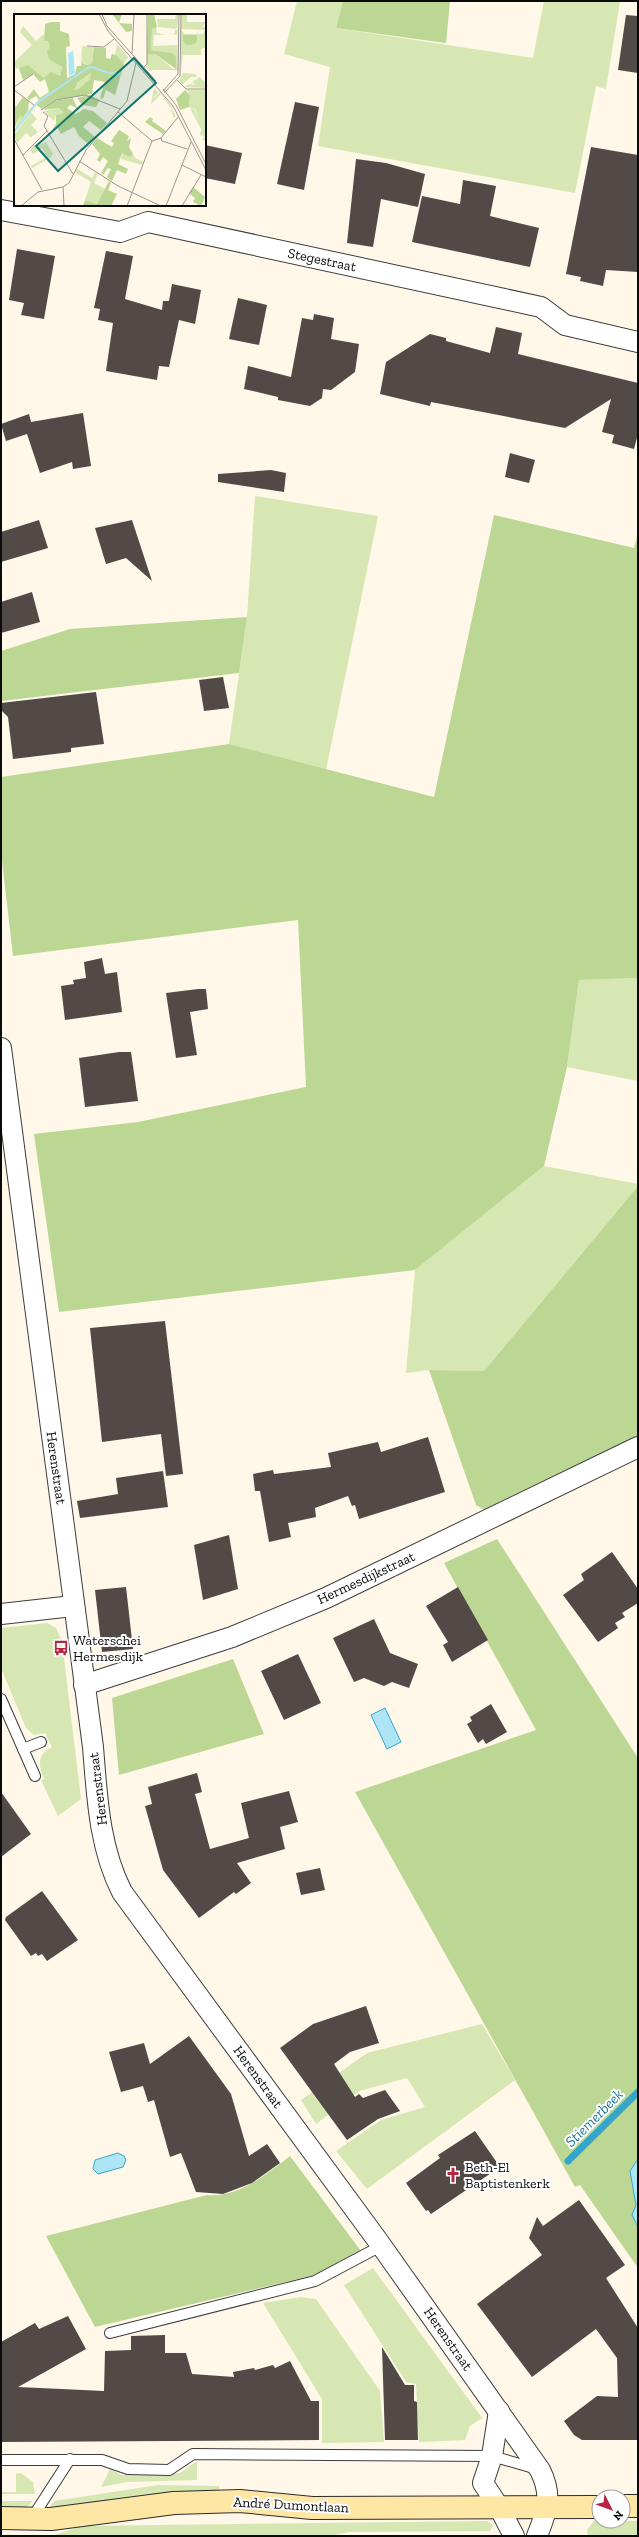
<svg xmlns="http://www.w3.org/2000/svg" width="639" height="2537" font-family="'Zilla Slab',serif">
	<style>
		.green { fill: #d6e7b3 }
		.forest { fill: #bcd793 }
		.water { fill: #aee5f4; stroke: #36a5ca }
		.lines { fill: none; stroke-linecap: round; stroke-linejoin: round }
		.stream { stroke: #36a5ca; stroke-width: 7 }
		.building { fill: #524a47 }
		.service-casing { stroke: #3d3d3d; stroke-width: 12 }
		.minor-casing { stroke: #3d3d3d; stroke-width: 22 }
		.secondary-casing { stroke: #2c2c2c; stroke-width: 24 }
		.service { stroke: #fff; stroke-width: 10 }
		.minor { stroke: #fff; stroke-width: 20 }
		.secondary { stroke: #fee6a4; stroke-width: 22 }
		.labels { text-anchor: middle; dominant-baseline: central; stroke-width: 4; stroke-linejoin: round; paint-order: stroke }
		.street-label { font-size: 14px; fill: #0a0a0a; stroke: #fff }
		.poi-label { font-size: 14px; fill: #0a0a0a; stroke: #fff; text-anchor: start }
		.water-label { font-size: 15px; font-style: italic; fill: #177398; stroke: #fff }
		.inset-river { fill: none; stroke: #aee5f4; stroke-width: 2 }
		.inset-road { fill: none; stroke: #9d988f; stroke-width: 1 }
		.view { fill: #0f766e; fill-opacity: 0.15; stroke: #0f766e; stroke-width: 2 }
		.inset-edge { fill: none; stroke: #0a0a0a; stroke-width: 2 }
	</style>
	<rect width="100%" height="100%" fill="#fff7e8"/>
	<g class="green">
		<polygon points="297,1 343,1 336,28 533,58 544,1 620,1 606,89 596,86 575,193 318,146 330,67 284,54"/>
		<polygon points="255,496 378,516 326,770 229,744 247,617"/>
		<polygon points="638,978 638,1081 567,1067 579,980"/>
		<polygon points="544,1166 638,1184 638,1186 484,1371 429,1370 406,1373 415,1270"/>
		<path d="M47 1623 56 1628 62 1642 81 1799 58 1816 41 1780 44 1779C38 1765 37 1754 52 1747L45 1733 34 1735 26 1728 1 1668V1628Z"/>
		<polygon points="482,2024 515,2080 367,2189 336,2151 381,2120 425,2107 407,2078 359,2091 316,2124 301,2100 367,2053"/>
		<polygon points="373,2268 482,2418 470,2426 465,2440 419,2442 416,2384 406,2382 344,2285"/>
		<polygon points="301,2297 316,2299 380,2391 384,2442 322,2443 322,2399 263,2303"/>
		<polygon points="197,2461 197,2480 127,2482 101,2487 110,2469 122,2475 180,2473"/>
		<polygon points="21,2473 33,2482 35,2494 1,2494 1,2492 16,2492 16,2474"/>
		<polygon points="158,2485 219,2486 220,2495 49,2508 54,2501"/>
		<polygon points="1,2501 33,2501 27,2507 1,2509"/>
		<polygon points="487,2521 493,2525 490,2531 349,2532 330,2536 52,2536 81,2526"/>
		<polygon points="594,2521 638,2521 638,2536 588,2536 587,2530"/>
	</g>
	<g class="forest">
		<polygon points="343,1 450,1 446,43 336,28"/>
		<polygon points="494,515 634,548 638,534 638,978 579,980 567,1067 544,1166 415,1270 59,1312 34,1134 138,1122 306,1087 298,920 13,956 1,852 1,777 229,744 434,797"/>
		<polygon points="247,617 239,673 1,701 1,651 70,629"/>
		<polygon points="638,1186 638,1438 486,1511 476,1505 429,1370 484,1371"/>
		<polygon points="497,1539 638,1758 638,2159 630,2171 636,2205 632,2215 638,2227 638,2268 580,2185 575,2187 355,1792 536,1730 444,1563"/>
		<polygon points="233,1659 264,1734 119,1775 112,1698"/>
		<path d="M290 2156 361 2251 315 2275 95 2327 46 2236 207 2195C239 2198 265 2175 290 2156Z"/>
	</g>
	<g class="water">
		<polygon points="385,1708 401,1742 387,1749 371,1715"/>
		<polygon points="118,2153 124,2156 126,2160 123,2167 98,2174 93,2169 95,2160"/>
		<polygon points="638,2159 638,2227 632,2215 636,2205 630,2171"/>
	</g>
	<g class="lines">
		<polyline class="stream" points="568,2161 638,2092"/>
	</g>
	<g class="building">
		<polygon points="626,15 638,16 638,73 618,70"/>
		<polygon points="295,102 319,107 304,190 277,184"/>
		<polygon points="205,145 242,153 235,184 205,178"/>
		<polygon points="591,147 638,155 638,272 606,270 603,286 580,281 581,277 566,274"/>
		<polygon points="356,159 386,163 425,174 418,207 381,199 373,247 347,243"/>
		<polygon points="463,180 496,186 490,216 539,228 530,267 412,242 422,196 460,204"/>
		<polygon points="17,249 55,256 44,319 21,315 24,303 9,300"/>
		<polygon points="106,251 133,256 125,299 162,310 163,301 169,301 172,284 201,290 195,324 179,320 169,367 159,366 157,380 106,371 113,323 98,320 100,309 94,308"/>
		<polygon points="238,298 267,305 259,345 229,339"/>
		<polygon points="314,314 334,318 331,339 359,344 355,372 331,390 323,389 322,398 310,406 278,400 278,397 244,389 248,366 291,377 302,318 313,320"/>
		<polygon points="496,327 522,333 518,354 638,383 638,434 634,449 612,443 614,435 602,432 611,399 565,428 431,402 430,406 380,394 386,362 430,334 446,338 446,341 490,353"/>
		<polygon points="83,413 91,466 73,469 72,462 40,473 27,434 6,441 1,424 29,414 31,422"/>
		<polygon points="510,453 535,460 529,483 505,477"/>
		<polygon points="271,470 286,473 284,492 218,482 218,474"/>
		<polygon points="39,520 48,548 1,562 1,532"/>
		<polygon points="132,520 152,581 126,558 106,564 95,528"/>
		<polygon points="32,592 40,622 1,633 1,602"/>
		<polygon points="223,677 229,708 204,711 199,680"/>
		<polygon points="96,692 104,744 71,748 71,752 13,759 8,717 1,710 1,703"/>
		<polygon points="102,958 105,974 117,972 122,1012 65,1020 61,986 74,984 73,980 86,978 84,962"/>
		<polygon points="198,989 206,989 208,1009 190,1012 197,1055 176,1058 166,993"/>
		<polygon points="119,1052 131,1052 138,1101 85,1107 79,1058"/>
		<polygon points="165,1321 183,1474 166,1476 161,1434 102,1442 90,1328"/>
		<polygon points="428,1437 445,1492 359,1519 355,1505 352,1506 348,1496 315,1508 316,1517 288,1523 291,1537 269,1542 260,1491 255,1491 253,1474 273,1470 274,1474 331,1467 328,1453 378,1442 381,1452"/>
		<polygon points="163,1471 168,1507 80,1518 77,1501 118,1494 116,1478"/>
		<polygon points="229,1535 238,1589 203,1600 194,1545"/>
		<polygon points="612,1552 638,1589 638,1603 622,1613 625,1617 615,1623 618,1628 598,1642 563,1595 584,1580 581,1574"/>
		<polygon points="126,1587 133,1649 102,1652 95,1590"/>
		<polygon points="458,1587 488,1640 452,1662 443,1645 448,1642 426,1606"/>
		<polygon points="374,1619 390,1653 418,1664 409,1688 392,1682 384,1686 364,1678 354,1682 333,1638"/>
		<polygon points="298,1654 321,1703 284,1720 261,1671"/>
		<polygon points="491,1704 507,1732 486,1744 483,1739 478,1743 467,1724 472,1721 470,1717"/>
		<polygon points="197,1773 202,1792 195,1794 210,1849 249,1838 241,1803 289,1791 298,1822 280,1827 285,1849 237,1863 251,1883 236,1894 234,1892 199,1918 163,1870 145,1806 152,1804 148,1787"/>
		<polygon points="1,1792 31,1834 1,1857"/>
		<polygon points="320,1868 325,1890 301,1895 296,1873"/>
		<polygon points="42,1891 78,1940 47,1961 42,1954 38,1956 36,1953 31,1956 5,1920 6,1917"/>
		<polygon points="366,2006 379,2043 350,2052 334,2064 355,2097 359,2094 363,2098 385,2090 400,2111 378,2119 347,2140 280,2048 313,2024"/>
		<polygon points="189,2036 231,2094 249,2156 267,2144 280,2163 252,2183 223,2194 196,2192 181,2153 170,2157 154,2100 148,2102 143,2086 121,2092 109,2052 144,2043 150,2064"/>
		<polygon points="475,2131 500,2167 431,2214 428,2210 426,2211 406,2183 440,2158 438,2155"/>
		<polygon points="579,2200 625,2265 606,2278 638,2328 638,2440 582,2440 574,2435 564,2421 597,2396 618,2397 617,2358 596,2329 532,2377 477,2304 542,2255 529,2238 537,2217 543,2226"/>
		<polygon points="68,2316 86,2349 18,2387 104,2391 105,2351 131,2350 131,2336 165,2335 165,2353 186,2353 192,2374 234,2377 233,2372 254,2368 255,2370 273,2365 275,2368 290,2361 311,2401 319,2401 319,2440 1,2442 1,2342 35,2323 39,2329"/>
		<polygon points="382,2347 405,2385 414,2385 414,2401 417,2402 418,2440 385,2440"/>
	</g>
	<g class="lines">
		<defs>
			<g id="service">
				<polyline points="1,1699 35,1776"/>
				<polyline points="23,1749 41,1742"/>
				<polyline points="110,2333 315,2281 381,2246"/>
				<polyline points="1,2460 102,2460 128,2469 169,2470 193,2454 492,2456 537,2469"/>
				<polyline points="32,2518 70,2459"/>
			</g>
			<g id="minor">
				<polyline points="1,210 120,232 148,222 541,307 565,325 638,342"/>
				<path d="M1 1048 93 1747C97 1796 99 1847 122 1892L378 2241 540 2470C553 2496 547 2511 537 2536"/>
				<polyline points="1,1614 73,1606"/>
				<polyline points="84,1685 232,1637 326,1598 638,1447"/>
				<polyline points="499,2411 492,2456 483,2483 500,2509 514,2536"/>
			</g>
			<g id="secondary">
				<polyline points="623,2506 638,2506"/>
				<polyline points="1,2518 51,2519 174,2503 240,2501 312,2508 599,2507"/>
			</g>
		</defs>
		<use href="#service" class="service-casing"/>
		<use href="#minor" class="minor-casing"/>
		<use href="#secondary" class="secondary-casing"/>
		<use href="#service" class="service"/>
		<use href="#minor" class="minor"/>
		<use href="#secondary" class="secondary"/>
	</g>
	<defs>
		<symbol id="bus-bare" viewBox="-9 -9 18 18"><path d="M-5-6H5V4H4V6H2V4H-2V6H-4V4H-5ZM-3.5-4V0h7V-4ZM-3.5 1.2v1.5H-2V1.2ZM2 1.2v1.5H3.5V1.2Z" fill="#b62643" stroke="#fff" stroke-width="2.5" paint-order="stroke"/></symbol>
		<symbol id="church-bare" viewBox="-9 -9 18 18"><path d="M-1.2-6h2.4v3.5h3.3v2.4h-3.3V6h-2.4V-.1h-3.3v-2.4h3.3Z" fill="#b62643" stroke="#fff" stroke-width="2.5" paint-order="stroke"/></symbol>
	</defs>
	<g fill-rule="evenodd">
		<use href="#bus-bare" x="50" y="1637" width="22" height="22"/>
		<use href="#church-bare" x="442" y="2164" width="22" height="22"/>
	</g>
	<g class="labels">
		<g class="street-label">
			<text transform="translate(322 260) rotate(12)">Stegestraat</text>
			<text transform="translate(56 1468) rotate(82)">Herenstraat</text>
			<text transform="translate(366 1578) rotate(-25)">Hermesdijkstraat</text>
			<text transform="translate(98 1789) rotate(-97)">Herenstraat</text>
			<text transform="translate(258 2077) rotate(54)">Herenstraat</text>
			<text transform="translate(448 2339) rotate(55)">Herenstraat</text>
			<text transform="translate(291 2505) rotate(3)">André Dumontlaan</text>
		</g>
		<g class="poi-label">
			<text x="73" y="1640">Waterschei<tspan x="73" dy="16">Hermesdijk</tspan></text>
			<text x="465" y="2167">Beth-El<tspan x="465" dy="16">Baptistenkerk</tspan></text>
		</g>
		<g class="water-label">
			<text transform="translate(594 2118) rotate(-45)">Stiemerbeek</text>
		</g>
	</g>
	<g transform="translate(14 14)">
		<rect width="192" height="192" fill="#fff7e8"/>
		<path d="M162 0H165L163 15 144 13 143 5H161ZM167 0H173V8H192L188 13 192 12V33L187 35V41H169L167 56V16L171 20H183L184 16V20H189L191 16 167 15ZM9 12 22 27 30 20V27H34L36 33 35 44 48 53 46 62 30 64 15 52 2 55 0 48 18 31 6 18ZM142 13 143 19 151 21H140L139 32 163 31V56L164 17 163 21 152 19 160 20 161 16H164V59L163 56H135L132 53 133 40H141L159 55H162V42L158 39 137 36 138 15ZM103 30 114 43 110 50 101 41ZM68 32 80 33 78 49 73 51 70 49 67 52ZM77 59 76 65 64 75 59 76 64 68ZM169 59 181 60 183 63H177L168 71 165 66ZM186 63 192 69V74L170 73 175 70 183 71 178 68ZM140 74 144 78 139 85 146 78 156 90 162 103H159L157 94 147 80 137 90ZM173 76H192V128L188 125 191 123 186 121 187 115 176 94 181 96 184 106 182 96 175 93 176 81ZM19 91 21 92 0 119 4 105 7 100 8 105ZM45 94 51 99 42 101 40 107 30 97ZM17 98 23 105 17 111 24 118 17 123 12 119 3 129 0 121ZM32 128 39 140 36 144 18 154 17 152 33 143 28 134 19 140 16 137 20 130 22 133ZM108 139 116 143 119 140 121 144 130 148 128 151 107 145ZM63 155 78 164 81 158 84 160 80 169 91 175 83 190 71 186 77 168 61 158Z" fill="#d6e7b3"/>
		<path d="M98 0H108L105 9 118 10V17L112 18ZM134 0H140L143 13 138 15 137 36 158 39 162 42V55L141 40H133ZM37 8H46V17L55 20 56 32 52 33 53 64 61 60 63 52H67L68 49 73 51 78 49 80 33 92 34V44L96 45 98 40 102 41 110 50 101 81 92 76 89 85 86 84 91 68 80 66 78 80 41 86 28 95 21 90 25 86 22 82 15 86 13 84 20 75 26 84 35 78 31 65 26 68 19 60 9 66 5 54 14 51 30 64 37 58 46 62 48 53 35 45 33 37 36 33 34 27H30L31 10ZM77 59 76 65 64 75 60 76 64 68ZM169 21H183V26L181 30 173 31 169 27ZM171 76 176 81 175 93 166 96 162 85ZM75 81 86 86 82 93 68 91 63 84ZM9 83 15 87 14 97 8 105 7 101 4 105 0 115V91L2 93ZM59 84 63 94 56 91 53 94 62 100 70 95 79 97 93 109 87 116 75 107 69 113 81 123 74 130 65 122 60 113 47 120 43 113 38 116 42 110V101L50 99 45 94 29 96 40 87ZM136 103 139 105 138 107 152 117 149 120 131 108ZM105 116 115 122 113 127 117 124 115 133 119 140 116 143 108 139 104 150 114 155 112 160 103 156 98 167 93 163 97 155 94 154 89 161 87 159 94 147 89 143 86 148 83 146 86 140 78 130 83 124 98 133 100 129 97 127ZM95 167 97 169 94 176 103 180 97 192H69L71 186 83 190ZM179 173 191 183 187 192 179 188 181 184 175 179Z" fill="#bcd793" fill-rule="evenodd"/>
		<path d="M59 37 61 59 55 62 54 39Z" fill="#aee5f4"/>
		<path class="inset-river" d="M0 118 23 89 72 55 78 53 94 59 108 60"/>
		<path class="inset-road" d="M85 0 94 17 159 92 192 156M88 0 93 12 142 67M73 32 90 33 100 25M118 40 120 0M130 53 133 50V0M163 66 172 75H192M0 73 19 60M149 75 162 91 192 150M0 76 20 91M149 77 164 60 165 0M150 79 166 62 167 0M27 96 42 86 71 81 106 95M29 98 34 102 30 112 59 160M104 98 138 127M147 124 148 127 173 135M0 125 28 176M138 127 147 124 164 103M9 141 33 117M65 147 104 172 147 192M168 151 192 163M49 173 50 192M7 192 24 178 49 173 55 169 72 136 113 87 122 49M113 192 138 127M152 192 177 128M168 192 187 161"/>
		<path class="view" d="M120 44 142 69 44 157 22 132Z"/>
		<rect width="192" height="192" class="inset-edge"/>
	</g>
	<rect width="639" height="2537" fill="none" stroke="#0a0a0a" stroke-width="4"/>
	<g transform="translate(611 2509) rotate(132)"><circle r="19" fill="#ffffff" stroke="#9d9d9d"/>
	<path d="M0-3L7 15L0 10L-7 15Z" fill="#b62643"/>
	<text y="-6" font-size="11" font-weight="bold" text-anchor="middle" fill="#0a0a0a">N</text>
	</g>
</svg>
